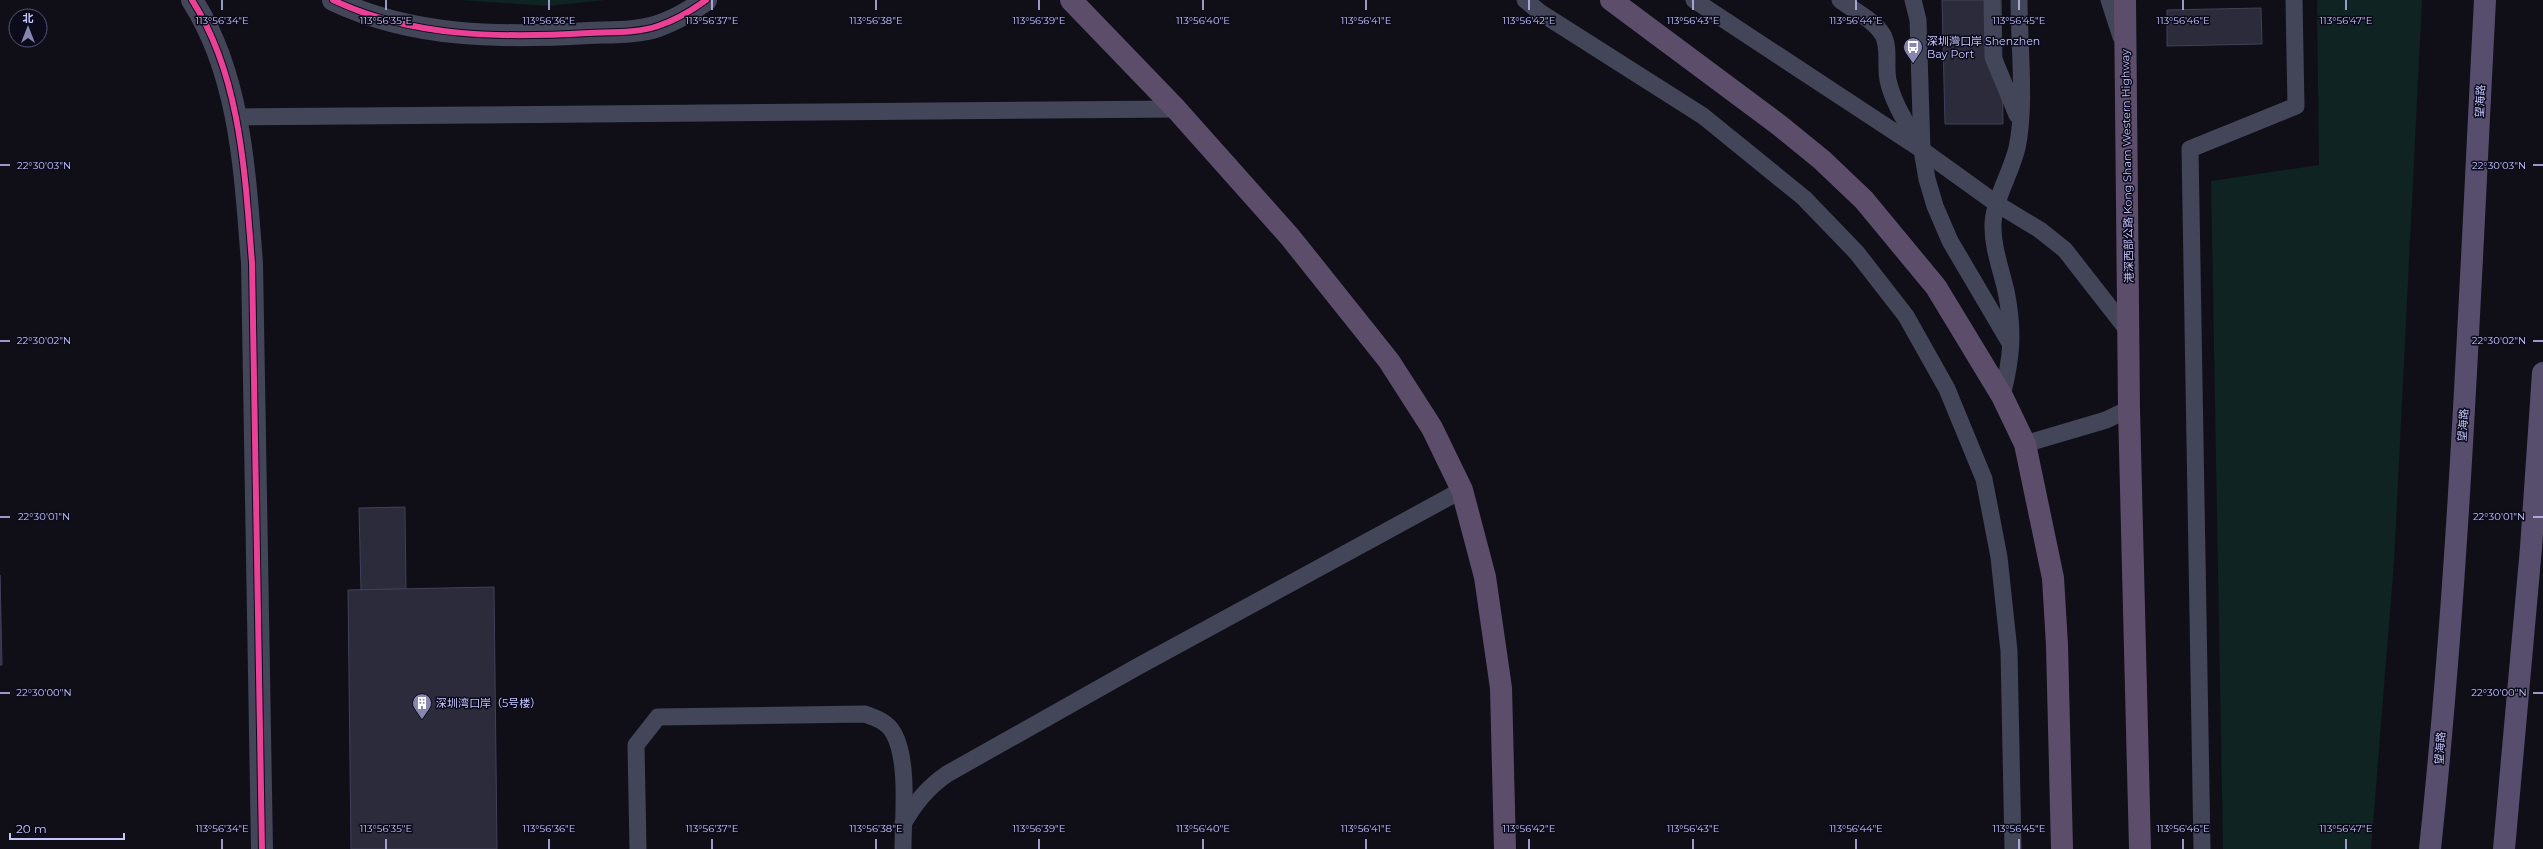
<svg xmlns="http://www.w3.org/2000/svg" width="2543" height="849" font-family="Montserrat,'Noto Sans SC',sans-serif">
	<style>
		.green { fill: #0e2322 }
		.building { fill: #2c2b3c; stroke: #414058 }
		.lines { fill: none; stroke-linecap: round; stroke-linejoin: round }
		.service { stroke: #434559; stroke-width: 17 }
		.minor { stroke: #434559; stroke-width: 22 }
		.primary { stroke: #564e6c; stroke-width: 22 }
		.trunk { stroke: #5c4e6a; stroke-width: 22 }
		.cycleway-casing { stroke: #0c0b1c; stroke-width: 8 }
		.cycleway { stroke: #ea4096; stroke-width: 6 }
		.ticks { fill: none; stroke: #c6c6ff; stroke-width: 1.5 }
		.labels { text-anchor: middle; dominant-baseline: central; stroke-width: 3; stroke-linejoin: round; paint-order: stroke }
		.poi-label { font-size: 11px; fill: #c6c6ff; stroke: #0c0b1c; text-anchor: start }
		.street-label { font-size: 11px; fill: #c6c6ff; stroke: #0c0b1c }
		.ticks-label { font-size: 10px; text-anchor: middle; fill: #c6c6ff; stroke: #0c0b1c; stroke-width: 3; stroke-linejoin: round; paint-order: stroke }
	</style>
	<rect width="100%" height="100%" fill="#100f18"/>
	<g class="green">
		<polygon points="460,0 606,0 548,6"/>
		<polygon points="2317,0 2422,0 2394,562 2371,849 2223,849 2211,181 2319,165"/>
	</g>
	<g class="building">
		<polygon points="1942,0 2001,0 2003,124 1945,124"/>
		<polygon points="2261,8 2262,44 2167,46 2167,10"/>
		<polygon points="405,507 406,589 361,590 359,508"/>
		<polygon points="0,575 2,665 0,665"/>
		<polygon points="494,587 497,849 351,849 348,590"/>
	</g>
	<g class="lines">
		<g class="service">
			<polyline points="1525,0 1541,13 1703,116 1804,198 1857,253 1906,316 1947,389 1984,479 1999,557 2009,651 2013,849"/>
			<polyline points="1694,0 1922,150 1997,204 2040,230 2065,250 2129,332"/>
			<path d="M1840 0C1853 10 1874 20 1883 35 1890 48 1885 66 1888 80 1893 104 1909 127 1921 148"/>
			<polyline points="1913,0 1918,20 1922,150 1927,179 1935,206 1950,241 2010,343"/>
			<polyline points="1992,0 1993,57 2017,115"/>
			<polyline points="2109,0 2121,37"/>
			<polyline points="236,117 1176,109"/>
			<path d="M2002 396C2012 357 2014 331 2006 291 2001 269 1992 246 1993 223 1995 197 2011 173 2017 148 2026 106 2019 44 2019 0"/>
			<polyline points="2025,444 2106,420 2129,409"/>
			<path d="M903 824C915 803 927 788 947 774L1137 667 1462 490"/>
			<path d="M638 849 636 745 658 717 865 714C876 718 888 722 894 734 909 762 903 817 903 849"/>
			<polyline points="2202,849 2190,149 2296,106 2294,0"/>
		</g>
		<g class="minor">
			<path d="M192 0C241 76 245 175 252 263L262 849"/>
			<path d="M333 0C413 38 502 38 589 33 611 32 638 33 658 26 676 20 691 11 706 0"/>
		</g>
		<g class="primary">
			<path d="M2430 849C2460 567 2470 283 2485 0"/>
			<polyline points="2504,849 2531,548 2543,373"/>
		</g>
		<g class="trunk">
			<polyline points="1071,0 1176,109 1290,237 1389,361 1432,428 1462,490 1485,577 1501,688 1505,849"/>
			<polyline points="1611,0 1779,125 1822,160 1864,200 1936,287 2002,396 2025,444 2053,578 2057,645 2062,849"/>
			<polyline points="2125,0 2129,409 2140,849"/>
		</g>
		<defs>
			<g id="cycleway">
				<path d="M192 0C241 76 245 175 252 263L262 849"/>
				<path d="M333 0C413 38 502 38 589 33 611 32 638 33 658 26 676 20 691 11 706 0"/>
			</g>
		</defs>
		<use href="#cycleway" class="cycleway-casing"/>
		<use href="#cycleway" class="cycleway"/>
	</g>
	<path class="ticks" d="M222 0V10M386 0V10M549 0V10M712 0V10M876 0V10M1039 0V10M1203 0V10M1366 0V10M1529 0V10M1693 0V10M1856 0V10M2019 0V10M2183 0V10M2346 0V10M0 165H10M2533 165H2543M0 341H10M2533 341H2543M0 517H10M2533 517H2543M0 693H10M2533 693H2543M222 839V849M386 839V849M549 839V849M712 839V849M876 839V849M1039 839V849M1203 839V849M1366 839V849M1529 839V849M1693 839V849M1856 839V849M2019 839V849M2183 839V849M2346 839V849"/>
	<defs>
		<symbol id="bus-pin" viewBox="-11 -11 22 30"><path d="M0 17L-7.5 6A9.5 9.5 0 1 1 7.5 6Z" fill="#8686ae" stroke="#0c0b1c"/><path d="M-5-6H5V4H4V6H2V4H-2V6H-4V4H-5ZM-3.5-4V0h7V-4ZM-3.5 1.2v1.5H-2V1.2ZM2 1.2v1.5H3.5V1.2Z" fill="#fff"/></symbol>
		<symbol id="building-pin" viewBox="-11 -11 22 30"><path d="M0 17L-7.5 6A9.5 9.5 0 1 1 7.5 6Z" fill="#8686ae" stroke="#0c0b1c"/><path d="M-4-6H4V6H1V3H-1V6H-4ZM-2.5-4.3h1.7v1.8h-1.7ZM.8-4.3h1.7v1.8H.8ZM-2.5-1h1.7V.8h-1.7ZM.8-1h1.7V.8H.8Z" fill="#fff"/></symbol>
	</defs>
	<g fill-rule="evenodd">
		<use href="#bus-pin" x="1902" y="36" width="22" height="30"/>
		<use href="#building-pin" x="411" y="692" width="22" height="30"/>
	</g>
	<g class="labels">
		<g class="poi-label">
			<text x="1927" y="41">深圳灣口岸 Shenzhen<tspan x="1927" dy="13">Bay Port</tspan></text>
			<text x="436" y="703">深圳湾口岸（5号楼）</text>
		</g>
		<g class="street-label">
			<text transform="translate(2480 101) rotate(-87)">望海路</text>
			<text transform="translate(2127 166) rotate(-91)">港深西部公路 Kong Sham Western Highway</text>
			<text transform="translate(2463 425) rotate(-86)">望海路</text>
			<text transform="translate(2440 748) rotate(-86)">望海路</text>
		</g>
	</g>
	<g class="ticks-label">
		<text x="222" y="24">113°56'34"E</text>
		<text x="386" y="24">113°56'35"E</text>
		<text x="549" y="24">113°56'36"E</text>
		<text x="712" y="24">113°56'37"E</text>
		<text x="876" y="24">113°56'38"E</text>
		<text x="1039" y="24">113°56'39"E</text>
		<text x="1203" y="24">113°56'40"E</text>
		<text x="1366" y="24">113°56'41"E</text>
		<text x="1529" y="24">113°56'42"E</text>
		<text x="1693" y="24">113°56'43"E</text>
		<text x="1856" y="24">113°56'44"E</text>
		<text x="2019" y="24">113°56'45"E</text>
		<text x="2183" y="24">113°56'46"E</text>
		<text x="2346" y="24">113°56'47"E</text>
		<text x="44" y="169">22°30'03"N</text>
		<text x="2499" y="169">22°30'03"N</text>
		<text x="44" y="344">22°30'02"N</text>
		<text x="2499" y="344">22°30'02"N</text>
		<text x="44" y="520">22°30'01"N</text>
		<text x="2499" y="520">22°30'01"N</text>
		<text x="44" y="696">22°30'00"N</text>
		<text x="2499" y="696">22°30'00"N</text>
		<text x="222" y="832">113°56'34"E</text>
		<text x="386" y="832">113°56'35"E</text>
		<text x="549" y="832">113°56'36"E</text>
		<text x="712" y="832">113°56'37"E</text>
		<text x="876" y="832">113°56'38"E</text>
		<text x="1039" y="832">113°56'39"E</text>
		<text x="1203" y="832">113°56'40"E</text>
		<text x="1366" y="832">113°56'41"E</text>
		<text x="1529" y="832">113°56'42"E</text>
		<text x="1693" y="832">113°56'43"E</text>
		<text x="1856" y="832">113°56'44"E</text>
		<text x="2019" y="832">113°56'45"E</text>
		<text x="2183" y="832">113°56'46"E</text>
		<text x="2346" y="832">113°56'47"E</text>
	</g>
	<g transform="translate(28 28)"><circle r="19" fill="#0c0b1c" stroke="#565677"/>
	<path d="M0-3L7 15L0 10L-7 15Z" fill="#8686ae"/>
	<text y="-6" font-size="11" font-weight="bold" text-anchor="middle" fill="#c6c6ff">北</text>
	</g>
	<path d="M10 833v6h114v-6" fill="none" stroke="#c6c6ff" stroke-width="2"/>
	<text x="16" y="833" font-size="12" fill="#c6c6ff" stroke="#0c0b1c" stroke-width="3" paint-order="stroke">20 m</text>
</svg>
